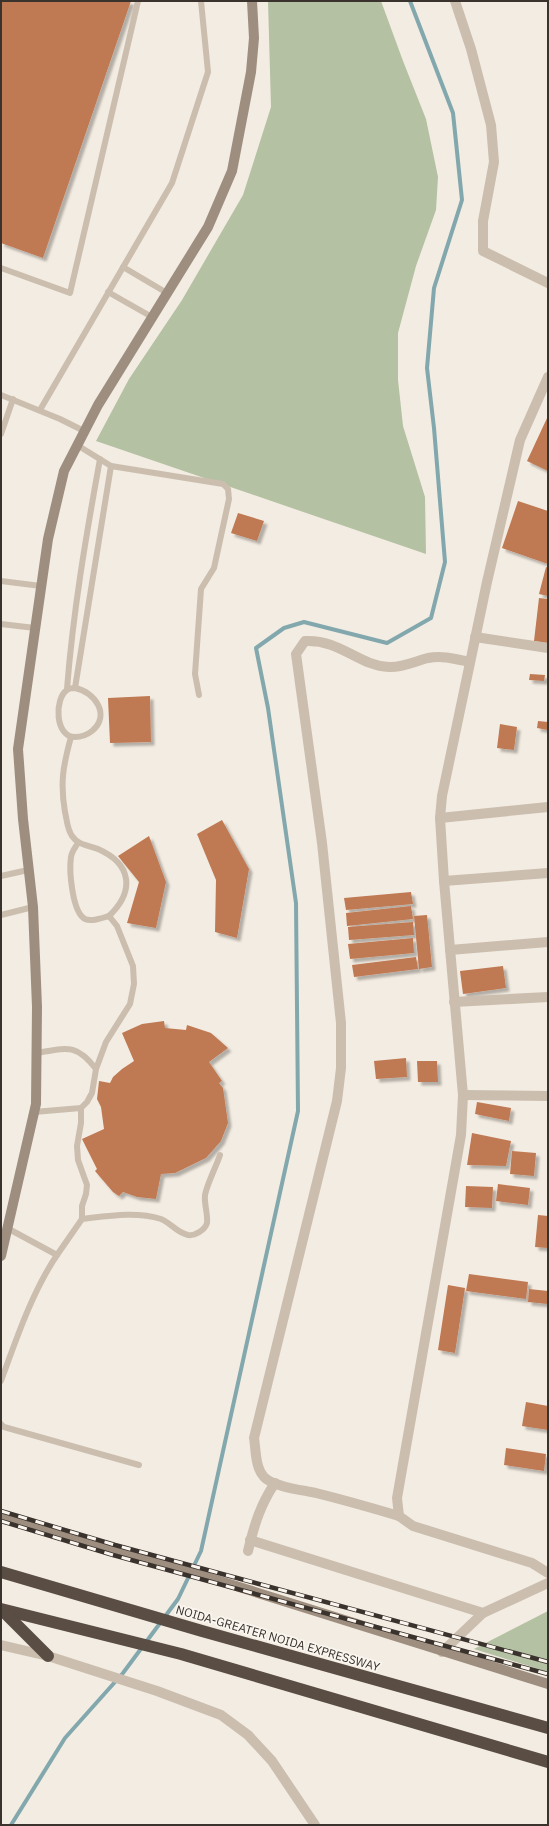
<svg xmlns="http://www.w3.org/2000/svg" width="549" height="1826" font-family="'IBM Plex Sans',sans-serif">
	<style>
		.green { fill: #b4c1a2 }
		.lines { fill: none; stroke-linecap: round; stroke-linejoin: round }
		.stream { stroke: #82a8ae; stroke-width: 4 }
		.building { fill: #bf7953; filter: url(#shadow) }
		.lane { stroke: #cbbeae; stroke-width: 6 }
		.street { stroke: #cbbeae; stroke-width: 10 }
		.secondary { stroke: #9e8e7f; stroke-width: 10 }
		.highway { stroke: #5a4d44; stroke-width: 12 }
		.rail-casing { stroke: #3a322c; stroke-width: 4.5 }
		.rail { stroke: #faf6ef; stroke-width: 3; stroke-dasharray: 9; stroke-linecap: butt }
		.labels { text-anchor: middle; dominant-baseline: central; stroke-width: 3.5; stroke-linejoin: round; paint-order: stroke }
		.street-label { font-size: 12px; fill: #3a322c; stroke: #faf6ef }
	</style>
	<defs>
		<filter id="shadow"><feDropShadow dx="3.5" dy="3.5" stdDeviation="1" flood-color="#0004"/></filter>
	</defs>
	<rect width="100%" height="100%" fill="#f3ece2"/>
	<g class="green">
		<polygon points="268,1 381,1 403,61 426,119 438,177 436,210 416,266 398,333 398,380 403,426 425,497 426,554 96,441 129,379 182,300 243,195 271,107"/>
		<polygon points="548,1611 548,1672 474,1649"/>
	</g>
	<g class="lines">
		<polyline class="stream" points="11,1825 65,1738 123,1673 178,1599 201,1551 298,1111 296,903 268,708 256,648 284,628 304,622 387,643 431,618 445,562 434,428 427,368 434,288 462,200 453,113 410,1"/>
	</g>
	<g class="building">
		<polygon points="1,1 131,1 43,258 1,243"/>
		<polygon points="548,416 548,471 527,461"/>
		<polygon points="518,501 548,511 548,564 502,548"/>
		<polygon points="238,513 264,521 257,541 231,533"/>
		<polygon points="546,567 548,568 548,596 539,594"/>
		<polygon points="539,598 548,599 548,643 534,641"/>
		<polygon points="530,674 545,675 544,681 529,680"/>
		<polygon points="150,696 151,742 110,743 108,698"/>
		<polygon points="538,721 548,722 548,730 537,728"/>
		<polygon points="500,724 517,727 514,750 497,748"/>
		<polygon points="222,820 249,869 237,938 215,932 216,880 197,834"/>
		<polygon points="149,836 166,882 156,928 127,923 139,882 118,856"/>
		<polygon points="411,892 413,904 346,910 344,898"/>
		<polygon points="411,906 413,919 347,926 346,913"/>
		<polygon points="427,915 432,967 419,969 414,916"/>
		<polygon points="413,922 414,935 349,940 348,927"/>
		<polygon points="413,938 414,953 350,959 348,944"/>
		<polygon points="416,957 418,969 354,977 352,965"/>
		<polygon points="503,966 506,988 463,994 460,971"/>
		<polygon points="164,1021 165,1028 186,1030 187,1025 211,1033 228,1048 209,1062 222,1081 219,1083 223,1088 228,1123 221,1141 206,1158 175,1173 161,1174 156,1199 137,1197 123,1192 119,1196 113,1192 95,1171 97,1169 82,1139 104,1129 101,1107 97,1099 99,1081 110,1083 113,1077 122,1069 134,1061 122,1033 142,1024"/>
		<polygon points="406,1058 407,1077 376,1079 374,1061"/>
		<polygon points="417,1061 437,1061 438,1082 418,1082"/>
		<polygon points="477,1102 511,1108 509,1121 475,1114"/>
		<polygon points="472,1133 511,1141 506,1166 467,1165"/>
		<polygon points="512,1151 536,1153 534,1176 510,1174"/>
		<polygon points="498,1184 530,1188 528,1205 496,1201"/>
		<polygon points="466,1186 493,1187 492,1208 465,1207"/>
		<polygon points="538,1215 548,1216 548,1248 535,1247"/>
		<polygon points="469,1274 528,1282 526,1299 466,1291"/>
		<polygon points="448,1285 465,1288 455,1353 438,1350"/>
		<polygon points="529,1289 548,1291 548,1304 528,1302"/>
		<polygon points="526,1402 548,1406 548,1430 522,1426"/>
		<polygon points="506,1448 546,1454 544,1471 504,1465"/>
	</g>
	<g class="lines">
		<g class="lane">
			<polyline points="123,267 167,293"/>
			<polyline points="1,268 70,293 138,1"/>
			<polyline points="108,292 152,317"/>
			<polyline points="1,395 60,419 84,431"/>
			<polyline points="40,410 172,183 208,72 201,1"/>
			<polyline points="1,434 13,399"/>
			<polyline points="111,466 223,484 228,489 229,499 214,568 201,589 195,674 199,695"/>
			<polyline points="1,581 41,586"/>
			<polyline points="1,624 35,628"/>
			<polyline points="75,688 111,466 77,445"/>
			<path d="M75 688C95 692 111 715 92 731 87 735 82 737 75 737 55 737 54 699 67 690 69 688 73 688 75 688Z"/>
			<path d="M67 689C73 612 86 536 100 459"/>
			<path d="M71 737C63 766 60 783 65 812 67 820 67 829 72 836 78 845 88 845 98 849 132 864 135 891 109 916L117 926 133 966 134 984 130 1004 106 1042 96 1069"/>
			<path d="M78 843C75 848 72 851 71 857 69 870 72 912 85 919 92 922 102 918 109 916"/>
			<polyline points="1,876 28,870"/>
			<polyline points="1,915 33,907"/>
			<polyline points="81,1108 81,1123 77,1146 78,1160 87,1185 86,1194 82,1206 82,1219"/>
			<path d="M34 1112 81 1108 87 1102 92 1093 96 1069C76 1043 67 1048 36 1053"/>
			<path d="M7 1228 57 1255 82 1219C108 1216 136 1211 161 1219 171 1223 177 1233 188 1235 195 1236 205 1230 207 1223 208 1214 204 1204 205 1195 207 1184 216 1167 220 1155"/>
			<path d="M1 1381C16 1340 32 1292 57 1255"/>
			<polyline points="1,1424 4,1427 139,1465"/>
		</g>
		<g class="street">
			<polyline points="455,1 471,49 491,125 494,162 483,221 483,251 548,283"/>
			<polyline points="548,377 520,440 487,582 442,796 440,818 444,881 463,1095 461,1135 397,1498 399,1516 413,1526 532,1563 548,1573"/>
			<polyline points="475,637 548,648"/>
			<polyline points="440,818 548,807"/>
			<polyline points="444,881 548,873"/>
			<polyline points="450,950 548,942"/>
			<polyline points="454,1002 548,997"/>
			<polyline points="463,1095 548,1096"/>
			<path d="M399 1516C372 1508 344 1500 316 1493 303 1490 273 1487 264 1477 255 1467 256 1450 254 1438L337 1101 341 1068V1023L322 843 296 654 305 641C340 639 359 666 389 667 401 668 416 661 428 658 442 655 456 659 470 662"/>
			<polyline points="250,1540 483,1613"/>
			<path d="M248 1551C254 1526 260 1505 275 1483"/>
			<polyline points="1,1645 48,1656 157,1691 221,1715 248,1735 272,1761 315,1825"/>
			<polyline points="442,1652 483,1613 548,1583"/>
		</g>
		<g class="secondary">
			<polyline points="1,1256 36,1104 37,1007 33,907 23,819 18,749 48,539 64,471 98,405 208,227 232,171 251,72 254,38 252,1"/>
			<polyline points="1,1517 220,1581 548,1684"/>
		</g>
		<g class="highway">
			<polyline points="1,1572 202,1631 548,1728"/>
			<polyline points="1,1609 181,1654 548,1762"/>
			<polyline points="2,1610 48,1656"/>
		</g>
		<defs>
			<g id="rail">
				<polyline points="1,1511 115,1545 548,1662"/>
				<polyline points="1,1521 113,1555 548,1674"/>
			</g>
		</defs>
		<use href="#rail" class="rail-casing"/>
		<use href="#rail" class="rail"/>
	</g>
	<g class="labels">
		<g class="street-label">
			<text transform="translate(278 1638) rotate(16)">NOIDA-GREATER NOIDA EXPRESSWAY</text>
		</g>
	</g>
	<rect width="549" height="1826" fill="none" stroke="#3a322c" stroke-width="4"/>
</svg>
